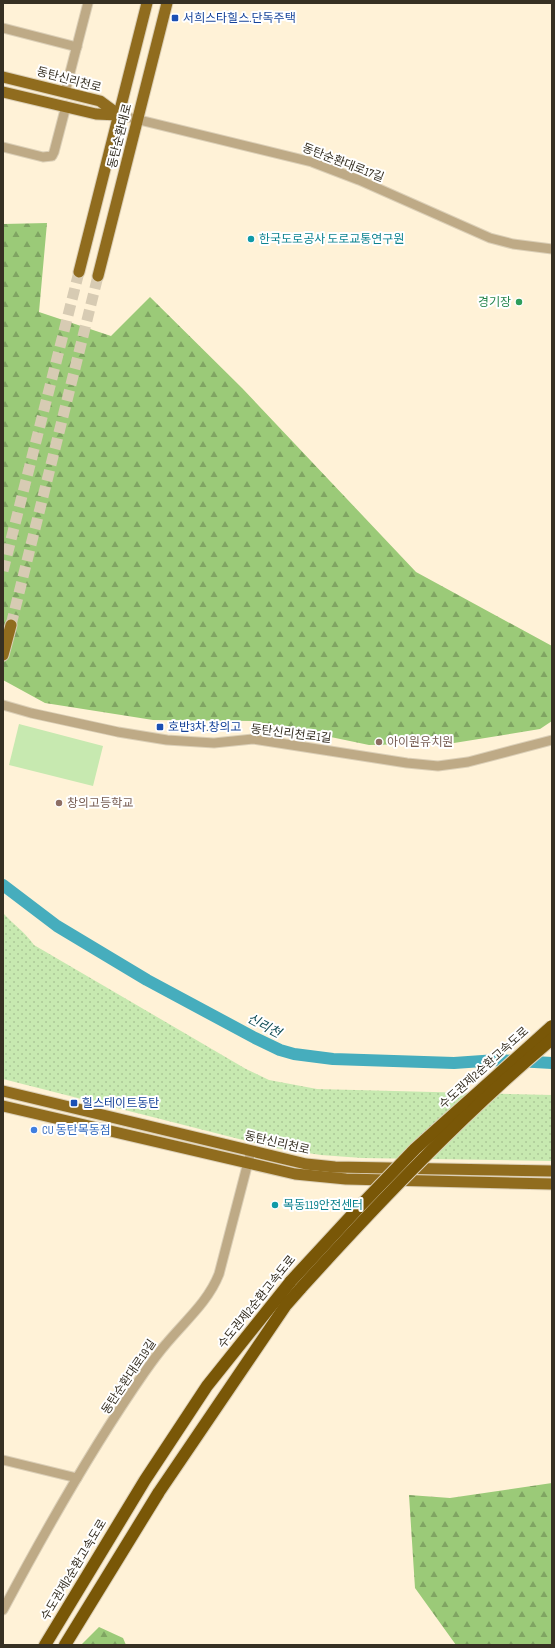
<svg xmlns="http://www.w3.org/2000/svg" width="555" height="1648" font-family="'Sofia Sans Condensed','Noto Sans KR',sans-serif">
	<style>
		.forest { fill: url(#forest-firs) }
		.park { fill: url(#park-dots) }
		.garden { fill: #c7e9b0 }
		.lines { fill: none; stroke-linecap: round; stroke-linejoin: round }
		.river { stroke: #46adbd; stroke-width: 12 }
		.major-tunnel { stroke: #d7cbb3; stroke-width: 11; stroke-dasharray: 11 5.5; stroke-linecap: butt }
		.minor-casing { stroke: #dbcfb7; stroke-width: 11 }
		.major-casing { stroke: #dbcfb7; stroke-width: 13 }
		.highway-casing { stroke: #dbcfb7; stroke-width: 14 }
		.minor { stroke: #beaa86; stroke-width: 9 }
		.major { stroke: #906c1e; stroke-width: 11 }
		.highway { stroke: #795707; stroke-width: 12 }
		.highway-bridge-casing { stroke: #dbcfb7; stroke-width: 14; stroke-linecap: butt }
		.highway-bridge { stroke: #795707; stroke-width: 12 }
		.transit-dot { fill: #1a4fb4; stroke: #fff; stroke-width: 1.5 }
		.culture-dot { fill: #0f9aa8; stroke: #fff; stroke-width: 1.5 }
		.leisure-dot { fill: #2e9e5b; stroke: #fff; stroke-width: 1.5 }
		.education-dot { fill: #8d6e63; stroke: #fff; stroke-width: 1.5 }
		.shop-dot { fill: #3f7fe0; stroke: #fff; stroke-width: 1.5 }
		.labels { text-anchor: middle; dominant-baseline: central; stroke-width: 4; stroke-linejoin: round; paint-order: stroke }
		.transit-label { font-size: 12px; fill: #164399; stroke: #fff; text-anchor: start }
		.street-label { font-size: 12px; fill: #363023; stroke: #fff }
		.culture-label { font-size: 12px; fill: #0d838f; stroke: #fff; text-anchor: start }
		.leisure-label { font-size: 12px; fill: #27864d; stroke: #fff; text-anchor: end }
		.education-label { font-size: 12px; fill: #785e54; stroke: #fff; text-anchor: start }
		.shop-label { font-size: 12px; fill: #366cbe; stroke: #fff; text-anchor: start }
		.water-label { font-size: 13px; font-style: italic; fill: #0e4b54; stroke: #fff }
	</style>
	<defs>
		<pattern id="forest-firs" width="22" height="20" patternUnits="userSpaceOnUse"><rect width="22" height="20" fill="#9bca78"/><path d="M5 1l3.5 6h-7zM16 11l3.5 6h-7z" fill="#7fa462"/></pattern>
		<pattern id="park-dots" width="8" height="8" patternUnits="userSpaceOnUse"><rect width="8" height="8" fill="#c7e9b0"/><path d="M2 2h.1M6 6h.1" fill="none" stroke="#acc897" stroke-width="1.8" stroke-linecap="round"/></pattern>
	</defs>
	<rect width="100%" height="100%" fill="#fff2d7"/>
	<g class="forest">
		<polygon points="47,223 39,312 111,336 150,297 242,388 416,572 552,646 552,721 540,729 454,743 369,745 254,721 153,720 45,703 3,680 3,224"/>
		<polygon points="552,1483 552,1645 456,1645 415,1588 409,1495 450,1498"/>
		<polygon points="99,1627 123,1638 126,1645 81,1645"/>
	</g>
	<path class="park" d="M3 913C14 925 26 933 34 945L246 1069 269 1080 317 1089 552 1095V1161L362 1158 321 1155 275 1148 235 1138 3 1079Z"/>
	<polygon class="garden" points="19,724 103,746 93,786 9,765"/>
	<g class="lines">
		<polyline class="river" points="3,885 57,926 147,980 255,1038 280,1050 294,1054 333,1059 454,1063 497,1060 552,1063"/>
		<g class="major-tunnel">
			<polyline points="3,571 79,272"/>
			<polyline points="11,625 98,276"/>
		</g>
		<defs>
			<g id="minor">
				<polyline points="3,28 77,47"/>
				<polyline points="65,92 88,3"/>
				<polyline points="119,115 312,162 359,180 490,238 513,244 552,249"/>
				<polyline points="3,147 43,157 52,156 54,152 66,106"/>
				<polyline points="3,705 31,713 118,732 167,740 214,743 253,739 407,763 438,766 468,762 552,740"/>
				<polyline points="3,1460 77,1478"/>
				<path d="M3 1610C46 1529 92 1448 144 1373 151 1363 158 1353 166 1344 185 1321 208 1302 219 1274L251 1151"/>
			</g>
			<g id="major">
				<polyline points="3,77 100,101 119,115"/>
				<polyline points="3,92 96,114 119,115"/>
				<polyline points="79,272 147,3"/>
				<polyline points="98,276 167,3"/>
				<polyline points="3,655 11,625"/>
				<polyline points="3,1091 306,1164 335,1167 552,1171"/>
				<polyline points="3,1106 295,1174 346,1179 552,1184"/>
			</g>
			<g id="highway">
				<polyline points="45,1645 145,1480 207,1386 291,1281"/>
				<polyline points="65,1645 159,1492 286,1305 301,1288"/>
			</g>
		</defs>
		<use href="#minor" class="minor-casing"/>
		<use href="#major" class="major-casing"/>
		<use href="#highway" class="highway-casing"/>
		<use href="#minor" class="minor"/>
		<use href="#major" class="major"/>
		<use href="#highway" class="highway"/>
		<defs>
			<g id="highway-bridge">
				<polyline points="291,1281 363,1203 415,1149 552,1026"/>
				<path d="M301 1288C380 1201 462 1115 552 1039"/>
			</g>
		</defs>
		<use href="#highway-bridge" class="highway-bridge-casing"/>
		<use href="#highway-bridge" class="highway-bridge"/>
	</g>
	<g class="transit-dot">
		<rect x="171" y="14" width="8" height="8" rx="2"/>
		<rect x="156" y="723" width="8" height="8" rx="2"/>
		<rect x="70" y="1099" width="8" height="8" rx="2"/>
	</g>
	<g class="culture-dot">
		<circle cx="251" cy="239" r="4"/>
		<circle cx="275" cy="1205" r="4"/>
	</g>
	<circle class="leisure-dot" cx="519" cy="302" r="4"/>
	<g class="education-dot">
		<circle cx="379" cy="742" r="4"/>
		<circle cx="59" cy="803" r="4"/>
	</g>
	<circle class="shop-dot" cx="34" cy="1130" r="4"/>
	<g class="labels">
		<g class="transit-label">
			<text x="183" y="18">서희스타힐스.단독주택</text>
			<text x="168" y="727">호반3차.창의고</text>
			<text x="82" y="1103">힐스테이트동탄</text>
		</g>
		<g class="street-label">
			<text transform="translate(69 80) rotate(15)">동탄신리천로</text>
			<text transform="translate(120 136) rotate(-76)">동탄순환대로</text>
			<text transform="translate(343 163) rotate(21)">동탄순환대로17길</text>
			<text transform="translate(291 734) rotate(7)">동탄신리천로1길</text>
			<text transform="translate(484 1068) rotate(-42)">수도권제2순환고속도로</text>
			<text transform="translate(277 1143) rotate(13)">동탄신리천로</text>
			<text transform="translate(257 1302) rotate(-51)">수도권제2순환고속도로</text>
			<text transform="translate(129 1377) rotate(-56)">동탄순환대로19길</text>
			<text transform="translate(74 1570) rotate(-59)">수도권제2순환고속도로</text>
		</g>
		<g class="culture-label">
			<text x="259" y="239">한국도로공사 도로교통연구원</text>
			<text x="283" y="1205">목동119안전센터</text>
		</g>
		<g class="leisure-label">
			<text x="511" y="302">경기장</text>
		</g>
		<g class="education-label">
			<text x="387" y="742">아이원유치원</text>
			<text x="67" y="803">창의고등학교</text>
		</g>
		<g class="shop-label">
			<text x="42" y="1130">CU 동탄목동점</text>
		</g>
		<g class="water-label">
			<text transform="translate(264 1026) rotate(28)">신리천</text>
		</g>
	</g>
	<rect width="555" height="1648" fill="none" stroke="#363023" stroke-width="8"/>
</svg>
